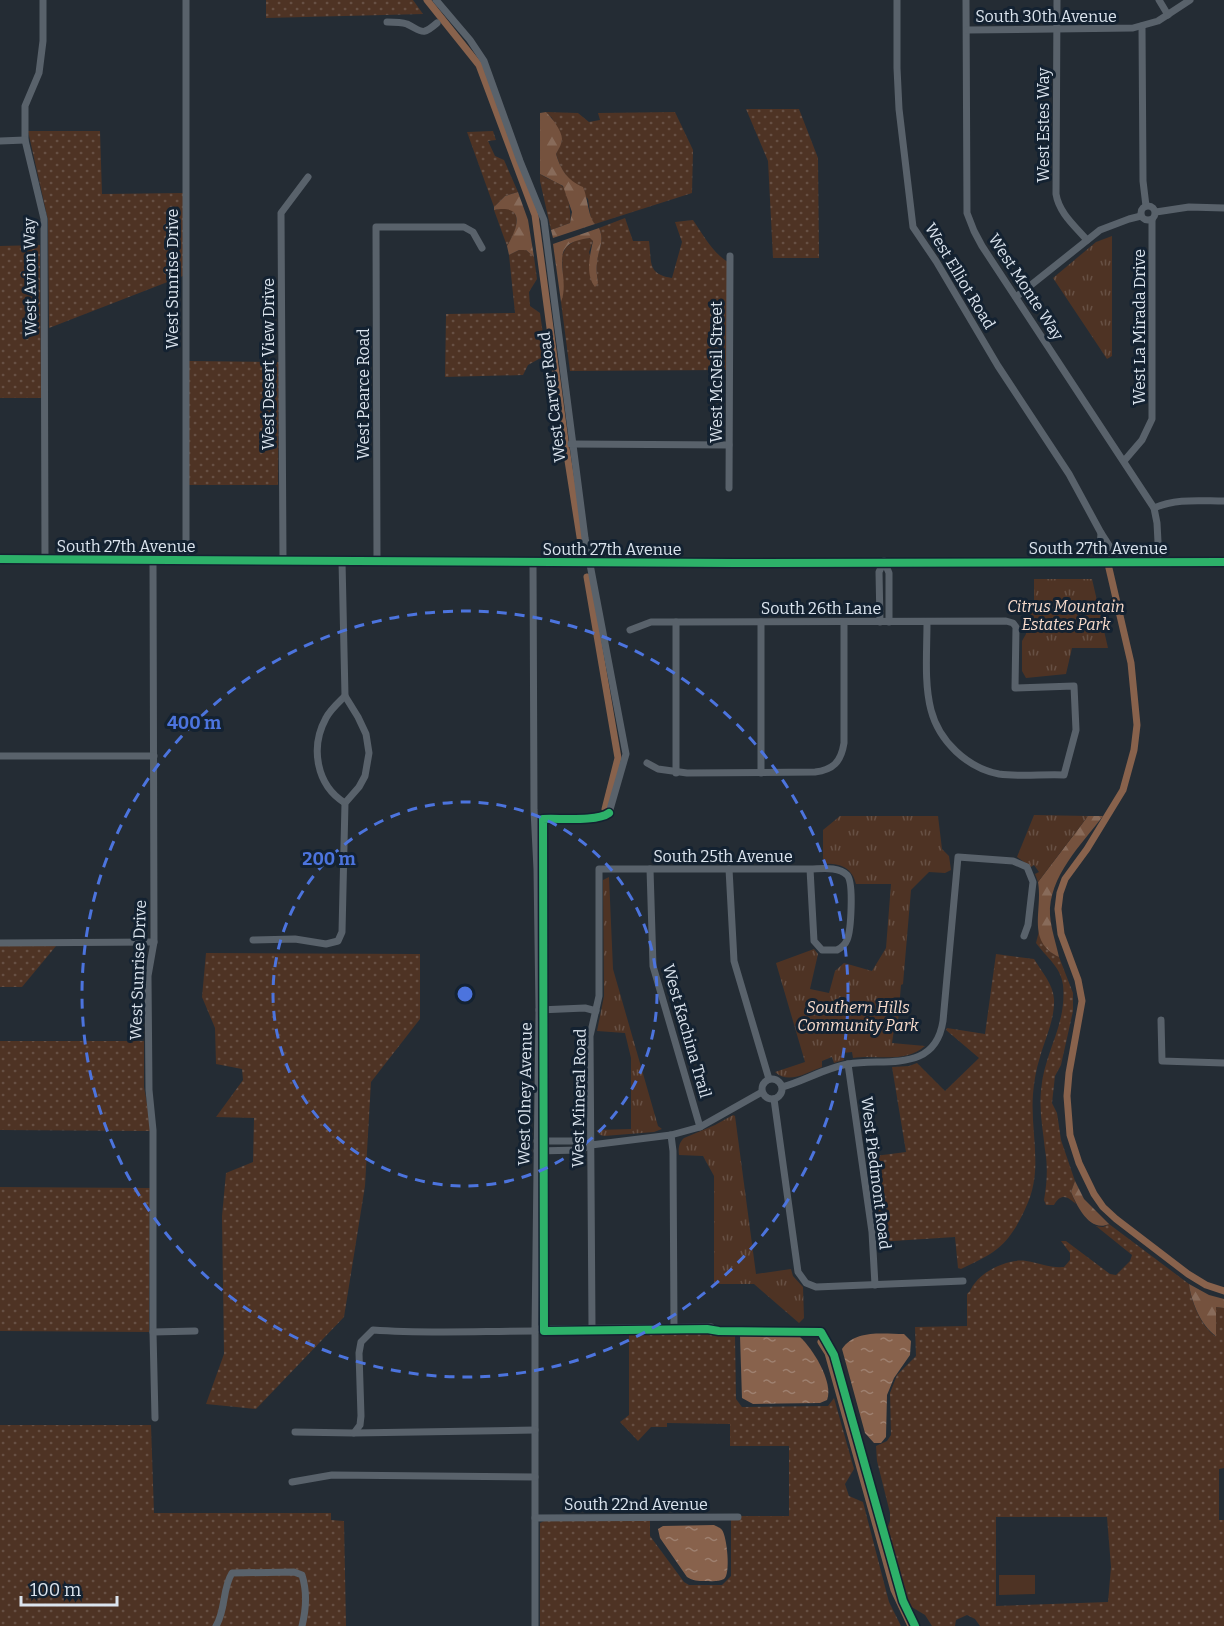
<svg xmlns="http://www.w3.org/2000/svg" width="1224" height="1626" font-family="Bitter,serif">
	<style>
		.grass { fill: url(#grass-dots); fill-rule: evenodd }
		.forest { fill: url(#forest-firs) }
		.park { fill: url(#park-tufts) }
		.garden { fill: #4e3324 }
		.water { fill: url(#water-ripples) }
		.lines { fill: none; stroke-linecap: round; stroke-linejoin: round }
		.canal { stroke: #88624c; stroke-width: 7 }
		.minor { stroke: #59626b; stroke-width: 7 }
		.tertiary { stroke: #59626b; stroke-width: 8 }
		.cycleway-casing { stroke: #142231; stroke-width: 11 }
		.cycleway { stroke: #2db169; stroke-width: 8 }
		.ring { fill: none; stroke: #4c74de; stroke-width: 3; stroke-dasharray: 10 8 }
		.labels { text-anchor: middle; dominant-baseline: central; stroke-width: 6; stroke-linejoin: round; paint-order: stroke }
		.street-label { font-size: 16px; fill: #dbe4ee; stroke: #142231 }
		.park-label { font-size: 16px; font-style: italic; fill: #f8dbcb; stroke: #142231 }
		.centre { fill: #4c74de; stroke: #142231; stroke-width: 3 }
		.ring-label { font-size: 18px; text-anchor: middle; font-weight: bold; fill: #4c74de; stroke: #142231; stroke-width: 6; stroke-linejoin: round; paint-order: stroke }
	</style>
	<defs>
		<pattern id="grass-dots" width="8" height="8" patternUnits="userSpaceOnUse" patternTransform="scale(1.5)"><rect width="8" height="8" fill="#4e3324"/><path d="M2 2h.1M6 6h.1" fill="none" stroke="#675044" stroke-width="1.8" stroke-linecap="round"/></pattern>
		<pattern id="forest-firs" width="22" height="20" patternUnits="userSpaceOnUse" patternTransform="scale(1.5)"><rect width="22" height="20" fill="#75523e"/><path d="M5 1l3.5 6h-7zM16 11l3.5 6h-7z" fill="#886b5a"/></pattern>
		<pattern id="park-tufts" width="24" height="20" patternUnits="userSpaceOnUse" patternTransform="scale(1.5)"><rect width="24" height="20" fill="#4e3324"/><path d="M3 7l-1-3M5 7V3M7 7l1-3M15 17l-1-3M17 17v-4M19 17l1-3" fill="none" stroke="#675044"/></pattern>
		<pattern id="water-ripples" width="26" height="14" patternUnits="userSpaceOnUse" patternTransform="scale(1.5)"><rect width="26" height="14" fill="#88624c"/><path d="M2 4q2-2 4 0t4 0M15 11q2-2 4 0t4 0" fill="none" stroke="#9e806f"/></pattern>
	</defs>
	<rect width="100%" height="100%" fill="#242c34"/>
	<g class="grass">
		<polygon points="266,0 413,0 423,14 266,18"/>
		<polygon points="746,109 799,109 818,158 819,258 773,258 768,161"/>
		<polygon points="546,112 578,113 589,122 600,120 598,113 675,112 693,150 692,193 595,224 591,220 588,199 571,182 561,168 556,154 562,141 552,118"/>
		<polygon points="28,131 100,131 102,194 183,193 183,276 49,328 48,220"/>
		<polygon points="493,131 496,140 488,141 495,156 504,160 518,192 505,196 494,207 467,132"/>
		<path d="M540 174C547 179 556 181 562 186 568 190 572 217 570 223L551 230 540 181Z"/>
		<path d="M508 207C524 216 514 234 507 246L494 210Z"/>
		<path d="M625 218 633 241H649C652 263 647 274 672 278L682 242 675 222 693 220C704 236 712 252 728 262L726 370 570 371 561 302 563 282 562 256 566 247 578 239 591 238 593 241 589 252 598 283C597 276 596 269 597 262 598 249 605 241 599 228Z"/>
		<polygon points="40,245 41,398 0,398 0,246"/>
		<polygon points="519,250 526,250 534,257 537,279 529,292 530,306 540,313 546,355 528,365 523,375 445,377 446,314 515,313 509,255"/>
		<polygon points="189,361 279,362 278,485 189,485"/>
		<path d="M1039 931C1043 945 1046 950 1059 957L1073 993V1011L1061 1065 1055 1076 1052 1103 1057 1113 1061 1140 1075 1181 1071 1192 1076 1204C1067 1196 1061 1193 1054 1205H1046L1044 1200C1047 1183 1048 1167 1045 1150 1043 1130 1039 1111 1041 1091 1044 1051 1067 1026 1063 985 1061 967 1046 957 1036 943Z"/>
		<polygon points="0,946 56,946 22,987 0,987"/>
		<polygon points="206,953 420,954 420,1019 371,1082 365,1186 344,1317 256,1409 206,1404 224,1354 222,1216 226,1173 253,1162 254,1118 216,1117 243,1080 242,1069 216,1064 215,1028 202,997"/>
		<path d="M996 954 1034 959C1042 972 1053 984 1054 999 1055 1019 1045 1039 1040 1057 1036 1069 1034 1082 1033 1094 1030 1133 1044 1170 1026 1207 1020 1221 1010 1239 997 1249 987 1257 973 1263 961 1269L958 1268 955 1237 877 1242 867 1157 906 1152 892 1067 909 1066 917 1063 945 1091 979 1058 946 1030 947 1028 985 1034Z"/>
		<polygon points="0,1041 144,1041 144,1087 152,1131 0,1130"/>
		<polygon points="0,1187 150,1188 149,1332 0,1331"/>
		<path d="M1109 1224 1189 1284C1191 1301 1200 1325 1215 1336L1216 1307 1224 1308V1468L1219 1469V1520H1224V1626H980L975 1619 967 1615 956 1620 955 1626H932L925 1615 910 1606 904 1594 887 1529 890 1521V1513L877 1461 876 1446 887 1441 891 1435 890 1393 897 1375 916 1356 915 1327 967 1326V1294C972 1290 971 1287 975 1283 984 1270 1010 1258 1026 1261 1040 1263 1049 1268 1064 1267L1070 1260V1253L1061 1241H1066L1110 1274 1116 1275 1130 1261 1132 1255 1096 1226 1103 1227ZM996 1517H1107L1111 1567 1108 1602 996 1606Z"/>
		<polygon points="707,1331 716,1333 733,1333 735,1336 736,1399 742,1407 828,1406 834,1398 854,1469 845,1484 849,1496 863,1502 889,1602 901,1626 540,1626 540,1523 548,1519 650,1519 650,1536 684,1582 689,1585 722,1585 731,1576 731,1516 789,1516 789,1446 730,1446 730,1424 667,1423 667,1427 651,1427 638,1441 620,1422 629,1415 629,1335"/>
		<polygon points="0,1425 151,1425 154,1513 331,1513 331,1520 344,1521 346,1626 0,1626"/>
	</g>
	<g class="forest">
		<path d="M546 112C552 118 562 131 562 139 562 144 558 150 556 154 561 170 567 180 583 187 588 198 588 217 595 224L553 238 551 230 570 223 572 212 563 186 540 174V113Z"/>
		<path d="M518 192 528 220 534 257 526 250H519L509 255 507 246C518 228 526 204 494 210V207L505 196Z"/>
		<path d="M599 228C605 241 598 249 597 263 596 269 597 276 598 283L595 287C585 274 590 255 593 241L590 238C543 243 572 274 561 302L553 244Z"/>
		<path d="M1088 816H1103C1082 844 1048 877 1050 915 1051 929 1056 943 1059 957 1026 941 1043 911 1038 882Z"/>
		<path d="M1075 1181 1084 1199 1109 1224C1090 1233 1077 1206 1071 1192Z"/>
		<path d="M1189 1284 1209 1295 1224 1299V1308L1216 1307V1336C1201 1326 1191 1301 1189 1284Z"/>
	</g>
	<g class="park">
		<polygon points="1112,236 1112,356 1107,359 1053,278 1096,242"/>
		<polygon points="1034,579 1092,579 1108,648 1072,648 1066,674 1026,678 1022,671 1022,641 1026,634 1025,618 1034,610"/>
		<polygon points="1034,815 1088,816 1038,882 1035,874 1039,872 1034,865 1031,867 1017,857"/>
		<path d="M840 816H938L942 849 949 856 951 870 945 873 929 872 911 890 903 984 901 985 898 1022H895L892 1043 925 1046C905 1064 877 1054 853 1058L852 1052 843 1053 844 1060 834 1063 832 1057 822 1061V1067C808 1072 788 1085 775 1072L805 1062 776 963 814 949 818 954 810 989 829 993 835 971 844 963 872 971 886 948 891 884H856C852 867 839 863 823 864V830Z"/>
		<polygon points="609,877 613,969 658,1126 662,1129 654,1132 604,1136 600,1135 596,1130 631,1129 631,1058 625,1033 597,1031 604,996 603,880"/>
		<path d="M733 1115 735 1116 756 1274 791 1269 793 1276 803 1287 804 1318 799 1323 754 1284H714V1176L703 1156 679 1155C678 1149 679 1142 684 1138L715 1125Z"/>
	</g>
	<polygon class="garden" points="999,1575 1035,1575 1035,1594 999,1595"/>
	<g class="water">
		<path d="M904 1334 911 1341 910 1355 894 1378 887 1395 886 1437 881 1443H874L865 1433 842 1349C855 1329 884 1334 904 1334Z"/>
		<path d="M749 1335H798C812 1347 834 1382 827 1400L820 1403 753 1404 742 1398 740 1336Z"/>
		<path d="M714 1525C716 1526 721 1528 722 1530 727 1536 731 1575 724 1579 719 1582 710 1581 705 1581 698 1581 693 1581 687 1577L660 1538 658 1529 663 1526Z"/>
	</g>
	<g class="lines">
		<g class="canal">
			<polyline points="427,0 479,65 535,215 566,448 583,556"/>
			<polyline points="1105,551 1131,663 1137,725 1134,750 1123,790 1087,849 1065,879 1060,893 1058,909 1061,934 1078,980 1082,1001 1069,1073 1067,1096 1070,1135 1079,1163 1094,1194 1103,1207 1116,1219 1188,1274 1206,1285 1224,1291"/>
			<polyline points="587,577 618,758 605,809"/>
			<polyline points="821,1342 828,1353 894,1590 911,1626"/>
		</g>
		<g class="minor">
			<polyline points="43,0 43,41 39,73 25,106 25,140 44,219 45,559"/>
			<polyline points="186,0 186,559"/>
			<polyline points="436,0 470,40 484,61 520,161 544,220 585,538 626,754 609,813"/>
			<polyline points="897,0 897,68 899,109 913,227 936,261 998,366 1069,474 1101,533 1100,548 1097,561"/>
			<polyline points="966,0 967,213 974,231 982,246 1154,508 1157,523 1159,561"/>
			<path d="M1057 0 1056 194C1059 213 1075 226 1087 240"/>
			<polyline points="1159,0 1168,15"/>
			<path d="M387 22C393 22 401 22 407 24 423 32 422 36 437 23"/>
			<polyline points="1142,26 1143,181 1146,206"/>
			<polyline points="967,30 1133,28 1158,21 1190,0"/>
			<polyline points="0,141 25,140"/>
			<circle cx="1148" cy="213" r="7"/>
			<polyline points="1156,212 1189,207 1224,208"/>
			<polyline points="1016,297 1100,230 1129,219 1141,216"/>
			<polyline points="571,444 729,445"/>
			<polyline points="1124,461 1142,440 1152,419 1152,220"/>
			<polyline points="729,488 730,256"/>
			<path d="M1154 508C1176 498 1200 501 1224 501"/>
			<polyline points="1101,533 1119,561"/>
			<polyline points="153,560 154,942 148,976 149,1090 153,1130 153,1332 155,1418"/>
			<polyline points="283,560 281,213 308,177"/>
			<polyline points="377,561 376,227 464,227 473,232 482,248"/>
			<polyline points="884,561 889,573 889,622"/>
			<polyline points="533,562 534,810 537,869 539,1010 535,1331 535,1626"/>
			<polyline points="761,622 761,773"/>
			<polyline points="880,622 879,572 884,561"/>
			<path d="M630 630 651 622H676L1006 621 1013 623 1016 627 1015 688 1074 686 1076 730 1064 775C1043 774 1020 777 999 774 967 768 939 741 931 710 924 683 927 651 927 622"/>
			<path d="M345 696C338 703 330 710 326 718 310 747 316 785 345 803"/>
			<polyline points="0,756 154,756"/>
			<path d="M647 763 658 769 687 773 815 772C833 770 841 762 844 743V622"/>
			<polyline points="676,773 676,622"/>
			<polyline points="650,869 653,966 700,1127"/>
			<polyline points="729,869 734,961 769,1079"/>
			<polyline points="253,940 295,939 326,944 338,941 342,932 345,803 359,787 365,776 369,753 366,734 358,717 345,696 342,561"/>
			<polyline points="0,943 154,942"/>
			<polyline points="539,1010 585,1008 596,1011"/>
			<polyline points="1161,1020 1162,1061 1224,1063"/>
			<polyline points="848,1064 872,1232 875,1285"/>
			<circle cx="772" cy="1089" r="10"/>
			<path d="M782 1087C804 1081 825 1068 848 1064 887 1058 935 1073 943 1021L958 857 1013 861 1027 867 1033 882 1028 925 1024 936"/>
			<polyline points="774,1099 798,1272 806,1283 816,1287 963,1281"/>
			<polyline points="671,1135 673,1151 674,1327"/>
			<polyline points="537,1141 580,1141 591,1145"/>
			<polyline points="537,1151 580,1150 591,1145 671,1135 700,1127 762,1092"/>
			<path d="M592 1327 590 1036 599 996V869H810C821 869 838 866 847 875 854 882 851 931 847 940 845 945 841 948 837 950H822L814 941 810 869"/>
			<polyline points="535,1329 711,1327"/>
			<polyline points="153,1332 195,1331"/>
			<path d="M295 1432 354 1433 360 1425 361 1416 359 1353 361 1342 373 1330C427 1334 481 1331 535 1331"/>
			<polyline points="354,1433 535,1430"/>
			<polyline points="292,1482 332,1475 535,1477"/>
			<polyline points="535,1518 738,1517"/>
			<path d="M216 1626C226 1610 222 1589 232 1573L294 1572 302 1575C307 1591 306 1610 302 1626"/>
		</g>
		<polyline class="tertiary" points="0,559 732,563 1224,562"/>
		<defs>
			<g id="cycleway">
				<polyline points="0,559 732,563 1224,562"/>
				<path d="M609 813C597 822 559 818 543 819L544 1331 707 1329 719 1331 821 1332 834 1355 903 1601 915 1626"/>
			</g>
		</defs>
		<use href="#cycleway" class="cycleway-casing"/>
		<use href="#cycleway" class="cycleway"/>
	</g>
	<g class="ring">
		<circle cx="465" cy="994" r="192"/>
		<circle cx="465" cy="994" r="383"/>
	</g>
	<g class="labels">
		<g class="street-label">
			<text x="1046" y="16">South 30th Avenue</text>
			<text transform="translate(1043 125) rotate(-90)">West Estes Way</text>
			<text transform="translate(960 276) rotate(59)">West Elliot Road</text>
			<text transform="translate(30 277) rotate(-91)">West Avion Way</text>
			<text transform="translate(172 279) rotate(-90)">West Sunrise Drive</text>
			<text transform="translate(1026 287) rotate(57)">West Monte Way</text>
			<text transform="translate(1139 327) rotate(-90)">West La Mirada Drive</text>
			<text transform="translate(268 364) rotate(-90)">West Desert View Drive</text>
			<text transform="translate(716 372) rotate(-90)">West McNeil Street</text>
			<text transform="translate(363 394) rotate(-90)">West Pearce Road</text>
			<text transform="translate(552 397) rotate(-97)">West Carver Road</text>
			<text x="126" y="546">South 27th Avenue</text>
			<text x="1098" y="548">South 27th Avenue</text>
			<text x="612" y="549">South 27th Avenue</text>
			<text x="821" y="608">South 26th Lane</text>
			<text x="723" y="856">South 25th Avenue</text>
			<text transform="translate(138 970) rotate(-88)">West Sunrise Drive</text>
			<text transform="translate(687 1031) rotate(74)">West Kachina Trail</text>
			<text transform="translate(525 1094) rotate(-89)">West Olney Avenue</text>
			<text transform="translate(579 1098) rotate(-89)">West Mineral Road</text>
			<text transform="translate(876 1173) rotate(83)">West Piedmont Road</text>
			<text x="636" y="1504">South 22nd Avenue</text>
		</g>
		<g class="park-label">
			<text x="1066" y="606">Citrus Mountain<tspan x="1066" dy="18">Estates Park</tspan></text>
			<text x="858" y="1007">Southern Hills<tspan x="858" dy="18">Community Park</tspan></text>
		</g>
	</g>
	<circle cx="465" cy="994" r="9" class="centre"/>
	<g class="ring-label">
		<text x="194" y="729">400 m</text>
		<text x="329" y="865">200 m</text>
	</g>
	<path d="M21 1596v9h96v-9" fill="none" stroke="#dbe4ee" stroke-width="3"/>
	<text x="30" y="1596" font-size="18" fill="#dbe4ee" stroke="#142231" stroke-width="4.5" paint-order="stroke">100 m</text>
</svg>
